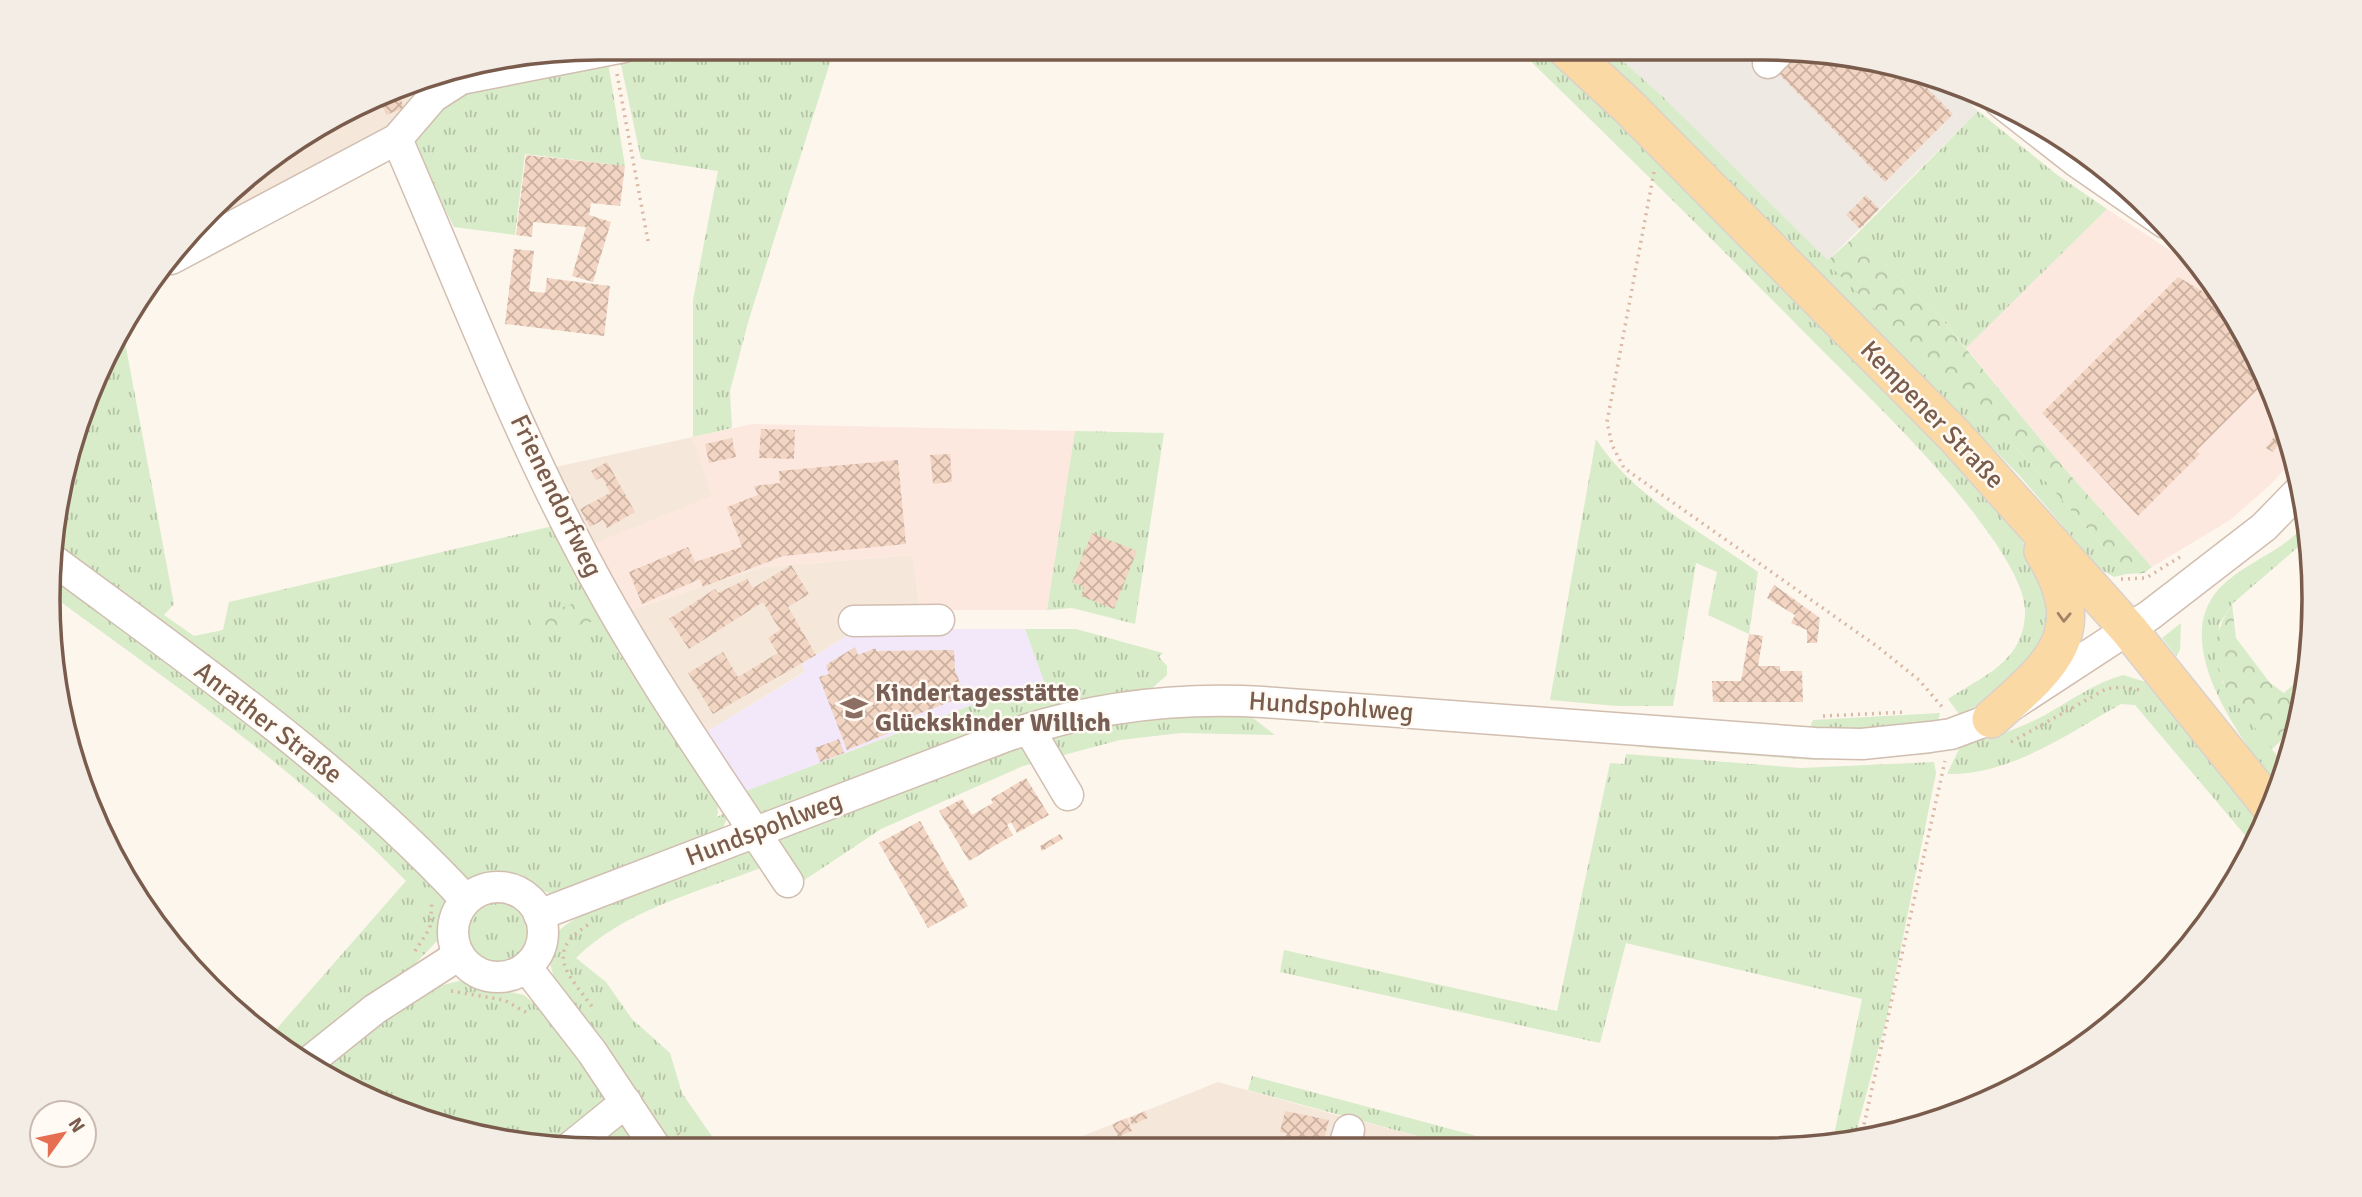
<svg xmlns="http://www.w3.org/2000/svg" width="2362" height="1197" font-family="Signika,sans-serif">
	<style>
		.residential { fill: #f5e8da }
		.commercial { fill: #fde8e0 }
		.industrial { fill: #efe9e4 }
		.education { fill: #f3e8fa }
		.grass { fill: url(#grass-tufts) }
		.forest { fill: url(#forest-crowns) }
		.building { fill: url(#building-cross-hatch) }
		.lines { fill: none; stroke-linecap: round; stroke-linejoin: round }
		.minor-casing { stroke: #d1beb0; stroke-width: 33 }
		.major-casing { stroke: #dad1cd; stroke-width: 40 }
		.path { stroke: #d9b8a5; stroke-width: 3.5; stroke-dasharray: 2 5; stroke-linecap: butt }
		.minor { stroke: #fff; stroke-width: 30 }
		.major { stroke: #fbd9a5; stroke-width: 37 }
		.oneway { stroke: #a18267 }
		.labels { text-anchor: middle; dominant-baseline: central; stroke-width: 5; stroke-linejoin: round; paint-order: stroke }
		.street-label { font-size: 26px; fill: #7a5c4d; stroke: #fffaf3 }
		.education-label { font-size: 26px; font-weight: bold; fill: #785e54; stroke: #fffaf3; text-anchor: start }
		.rim { fill: none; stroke: #7a5c4d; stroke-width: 3.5 }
	</style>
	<defs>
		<pattern id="grass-tufts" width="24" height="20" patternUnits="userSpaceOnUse" patternTransform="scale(1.75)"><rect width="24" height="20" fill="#d8ecc9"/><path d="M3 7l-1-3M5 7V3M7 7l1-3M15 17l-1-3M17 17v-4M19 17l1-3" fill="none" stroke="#b4c2a5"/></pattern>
		<pattern id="forest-crowns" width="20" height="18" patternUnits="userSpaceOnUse" patternTransform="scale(1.75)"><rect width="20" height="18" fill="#d8ecc9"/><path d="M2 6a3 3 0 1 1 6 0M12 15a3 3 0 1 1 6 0" fill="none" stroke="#b4c2a5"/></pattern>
		<pattern id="building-cross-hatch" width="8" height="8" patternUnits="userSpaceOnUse" patternTransform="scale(1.75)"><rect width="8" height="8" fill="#f3d5c3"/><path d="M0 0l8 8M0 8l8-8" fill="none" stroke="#cab0a1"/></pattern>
	</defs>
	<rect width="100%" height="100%" fill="#fdf6ec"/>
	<g class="residential">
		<polygon points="456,71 383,135 193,236 263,161 421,77"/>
		<polygon points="693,437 713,496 590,546 555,467"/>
		<polygon points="913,555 920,610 852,633 802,664 806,671 703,734 624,612 763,567"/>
		<polygon points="1218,1082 1340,1116 1332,1146 1055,1147"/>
		<polygon points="1360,1121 1454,1146 1363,1146 1354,1141"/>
	</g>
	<g class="commercial">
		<polygon points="2107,209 2206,274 2241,323 2285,421 2294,459 2270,485 2230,520 2152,567 2064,468 1966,348"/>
		<polygon points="752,424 1075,431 1047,610 920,610 913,555 763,567 624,612 585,547 712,496 693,437"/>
	</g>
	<polygon class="industrial" points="1608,48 1799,48 1906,66 1944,80 1978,111 1826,262 1661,95"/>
	<polygon class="education" points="850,629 1025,629 1045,680 1006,692 741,793 703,734 805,672 802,664 852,633"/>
	<g class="grass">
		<polygon points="654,47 835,47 749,319 730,391 732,428 693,437 693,300 718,171 641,159 619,55"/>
		<path d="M1517 48H1550L1986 488 2042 570 2054 637 1994 698 1959 714 1948 699C1983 676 2023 662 2025 614 2027 583 1991 536 1973 512 1921 445 1858 387 1799 327 1706 233 1612 140 1517 48Z"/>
		<polygon points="1582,48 1608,48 1661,95 2014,445 2127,574 2114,577 2100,569 2019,475 1945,400 1880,341"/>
		<polygon points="608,62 625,166 525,154 515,235 454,227 445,209 438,212 415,158 414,140 423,123 465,86"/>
		<polygon points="1978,111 2056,174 2107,209 1966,348 1940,317 1855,236"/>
		<path d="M122 326 174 604 164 615 194 636 223 630 229 602 557 525 617 631V650L651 703 668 712 719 792 717 817 730 810 723 828 705 841 578 888 549 893 512 879 494 877 479 882 441 916 438 940 415 964 357 1007 301 1055 272 1034 406 881C300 772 177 687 54 597L58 491 89 388Z"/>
		<polygon points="1075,431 1164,433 1135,624 1072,608 1047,610"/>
		<path d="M1596 439C1633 497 1702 532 1758 572L1749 634 1708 615 1717 572 1696 563 1673 706H1617L1550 700Z"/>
		<path d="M2309 520 2310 533 2305 541 2232 604 2219 625 2222 682 2286 768 2278 789C2241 737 2161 637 2227 581 2254 558 2287 549 2309 520Z"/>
		<polygon points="2181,623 2180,650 2176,656 2162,638"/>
		<polygon points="1025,629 1076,629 1163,653 1159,657 1167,666 1167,675 1150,690 773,814 759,812 741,793 1006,692 1044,681"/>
		<path d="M2123 675 2146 682 2160 694 2266 822 2255 847 2135 705 2121 704C2069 733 2009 776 1947 774L1961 745C1990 739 2019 729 2045 715 2072 700 2094 683 2123 675Z"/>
		<polygon points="1244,711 1275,735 1181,733 1120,740 1023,766 881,829 800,883 770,839 1072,726"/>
		<polygon points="1940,713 1938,721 1908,729 1812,732 1810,727 1813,720"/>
		<polygon points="1631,742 1928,751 1931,754 1813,760 1650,748 1630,745"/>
		<polygon points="1626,754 1801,768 1934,762 1936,773 1887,1017 1854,1140 1832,1145 1862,999 1626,943 1600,1043 1280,972 1284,950 1557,1011 1610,763 1624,764"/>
		<path d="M753 846 766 866C702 891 625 909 576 958L606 982 632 1019 670 1053 682 1093 720 1148H668L556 982C550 967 545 949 555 935 577 906 713 861 753 846Z"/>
		<circle cx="497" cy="932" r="32"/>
		<path d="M459 981 524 995 544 1012 644 1148C529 1149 415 1136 318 1067L327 1057 435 987Z"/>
		<polygon points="1252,1076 1514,1146 1454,1146 1248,1090"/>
	</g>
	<g class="forest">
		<polygon points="1855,236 1940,317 2064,468 2152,567 2144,573 2127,574 2014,445 1826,262"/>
		<polygon points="595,596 608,618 536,635 529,619"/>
		<path d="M2232 604 2236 638 2270 683 2284 693 2307 672 2299 724 2272 749C2234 699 2192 667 2232 604Z"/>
	</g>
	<g class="building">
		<polygon points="1794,48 1905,66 1953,114 1885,182 1774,69"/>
		<polygon points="397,89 404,108 386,115 380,99"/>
		<polygon points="526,155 625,166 620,206 591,203 589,215 611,222 593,282 572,276 586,227 533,222 532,237 516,235"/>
		<polygon points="1866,195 1879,209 1860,229 1846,215"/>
		<polygon points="514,249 534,251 529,291 545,293 547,278 610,286 604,336 505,324"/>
		<polygon points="2178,277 2228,306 2241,323 2267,380 2196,451 2200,454 2138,516 2042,413"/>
		<polygon points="761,429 795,430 794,459 759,458"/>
		<polygon points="2277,433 2290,442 2286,451 2278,445 2273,452 2266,448"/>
		<polygon points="732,438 736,457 709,463 705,444"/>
		<polygon points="950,454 952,482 933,484 930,455"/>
		<polygon points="898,460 906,544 783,556 703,587 700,579 642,604 629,572 688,547 695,562 742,547 727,507 758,495 754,486 780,483 779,471"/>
		<polygon points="607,462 635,512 607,528 603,520 590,527 580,509 610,493 602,477 596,480 591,471"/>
		<polygon points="1092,533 1137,551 1114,609 1081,596 1084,587 1072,582"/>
		<polygon points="791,565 809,594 788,607 816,655 713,714 688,673 723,652 738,677 778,653 768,638 780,630 763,602 689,649 669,619 715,589 718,593 747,579 753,588"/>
		<polygon points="1774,585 1820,618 1817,643 1807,643 1807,630 1791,623 1795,615 1767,598"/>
		<polygon points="1749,634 1763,636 1758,666 1780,666 1780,671 1802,671 1803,702 1713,702 1712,681 1741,681"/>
		<polygon points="855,647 858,655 876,648 876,651 954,650 955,670 965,696 908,718 911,724 847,750 819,677 829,674 826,665"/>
		<polygon points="839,739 844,753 820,762 815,748"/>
		<polygon points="1026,778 1049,815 1017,833 1011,822 1007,825 1013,835 969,861 939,811 962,799 972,815 993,803 991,799"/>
		<polygon points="920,821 968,906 928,928 879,843"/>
		<polygon points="1060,834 1063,839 1042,851 1040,846"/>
		<polygon points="1145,1111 1148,1118 1132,1125 1129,1118"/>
		<polygon points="1285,1111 1329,1120 1323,1143 1313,1141 1312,1146 1276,1147 1278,1141 1284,1143 1287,1133 1280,1132"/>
		<polygon points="1127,1118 1132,1131 1118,1137 1112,1124"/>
		<polygon points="1207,1139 1210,1147 1189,1147 1198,1142"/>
	</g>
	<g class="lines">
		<defs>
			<g id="minor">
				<polyline points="1768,63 1783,48"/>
				<polyline points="1999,101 2077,162 2165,223"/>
				<path d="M397 139C458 279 513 424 585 559 644 671 718 776 788 882"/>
				<polyline points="171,259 397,139 433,97 461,79 624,47"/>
				<path d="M56 562C199 668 345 769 466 900"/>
				<polyline points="854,621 939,620"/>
				<polyline points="1029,729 1068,795"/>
				<circle cx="498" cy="932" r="45"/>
				<path d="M539 915 1004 737C1089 707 1174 697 1263 702L1815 743 1862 744 1930 737 1951 734 1991 719 2150 615 2264 527 2301 489"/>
				<polyline points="527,968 592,1052 656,1148"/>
				<polyline points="310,1061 375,1009 459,955"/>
				<polyline points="1344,1146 1349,1130"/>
				<polyline points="568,1149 626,1102"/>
			</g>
			<g id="major">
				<polyline points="1565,48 1629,107 1955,436 2129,630 2271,807"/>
				<path d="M1991 719C2051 666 2094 633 2043 551"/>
			</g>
		</defs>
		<use href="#minor" class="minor-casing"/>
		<use href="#major" class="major-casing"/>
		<g class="path">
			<polyline points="617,74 648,241"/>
			<polyline points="1654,172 1607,422 1612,445 1624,468 1878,647 1919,680 1944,709"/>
			<polyline points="2121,579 2146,578 2183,555"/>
			<polyline points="1823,716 1906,712"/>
			<polyline points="2011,742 2106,689 2122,687 2140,690"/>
			<path d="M588 925C542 953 570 976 593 1008"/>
			<polyline points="415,951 430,928 432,901"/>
			<polyline points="451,991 504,1000 529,1014"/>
			<polyline points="678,1133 688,1148"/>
			<polyline points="1861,1138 1945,761"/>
		</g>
		<use href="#minor" class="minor"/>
		<use href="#major" class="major"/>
	</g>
	<defs><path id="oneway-chevron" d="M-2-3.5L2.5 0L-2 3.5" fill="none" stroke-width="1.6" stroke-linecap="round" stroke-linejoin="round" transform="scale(1.75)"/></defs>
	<use class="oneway" href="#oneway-chevron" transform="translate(2064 617) rotate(92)"/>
	<defs>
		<symbol id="school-bare" viewBox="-9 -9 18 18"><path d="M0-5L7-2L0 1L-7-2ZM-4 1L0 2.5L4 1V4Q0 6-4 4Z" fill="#8d6e63" stroke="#fffaf3" stroke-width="2.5" paint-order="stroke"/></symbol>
	</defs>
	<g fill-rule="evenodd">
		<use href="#school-bare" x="835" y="689" width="38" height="38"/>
	</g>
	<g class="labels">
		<g class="street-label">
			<text transform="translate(1932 415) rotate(46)">Kempener Straße</text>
			<text transform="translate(556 496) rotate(64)">Frienendorfweg</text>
			<text transform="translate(1331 707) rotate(4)">Hundspohlweg</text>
			<text transform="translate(268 723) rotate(38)">Anrather Straße</text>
			<text transform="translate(764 829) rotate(-21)">Hundspohlweg</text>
		</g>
		<g class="education-label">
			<text x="875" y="693">Kindertagesstätte<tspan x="875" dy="30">Glückskinder Willich</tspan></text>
		</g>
	</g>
	<path d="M0 0H2362V1197H0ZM599 60H1763A539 539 0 0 1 2302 599V599A539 539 0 0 1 1763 1138H599A539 539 0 0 1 60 599V599A539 539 0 0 1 599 60Z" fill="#f4ede6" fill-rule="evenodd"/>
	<path class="rim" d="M599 60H1763A539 539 0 0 1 2302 599V599A539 539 0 0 1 1763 1138H599A539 539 0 0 1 60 599V599A539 539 0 0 1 599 60Z"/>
	<g transform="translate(63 1134) rotate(57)"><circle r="33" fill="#fffaf3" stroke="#cabbb1" stroke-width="2"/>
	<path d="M0-5L12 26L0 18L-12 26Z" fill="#e76f51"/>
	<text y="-10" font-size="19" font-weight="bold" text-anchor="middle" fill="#7a5c4d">N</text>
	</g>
</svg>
